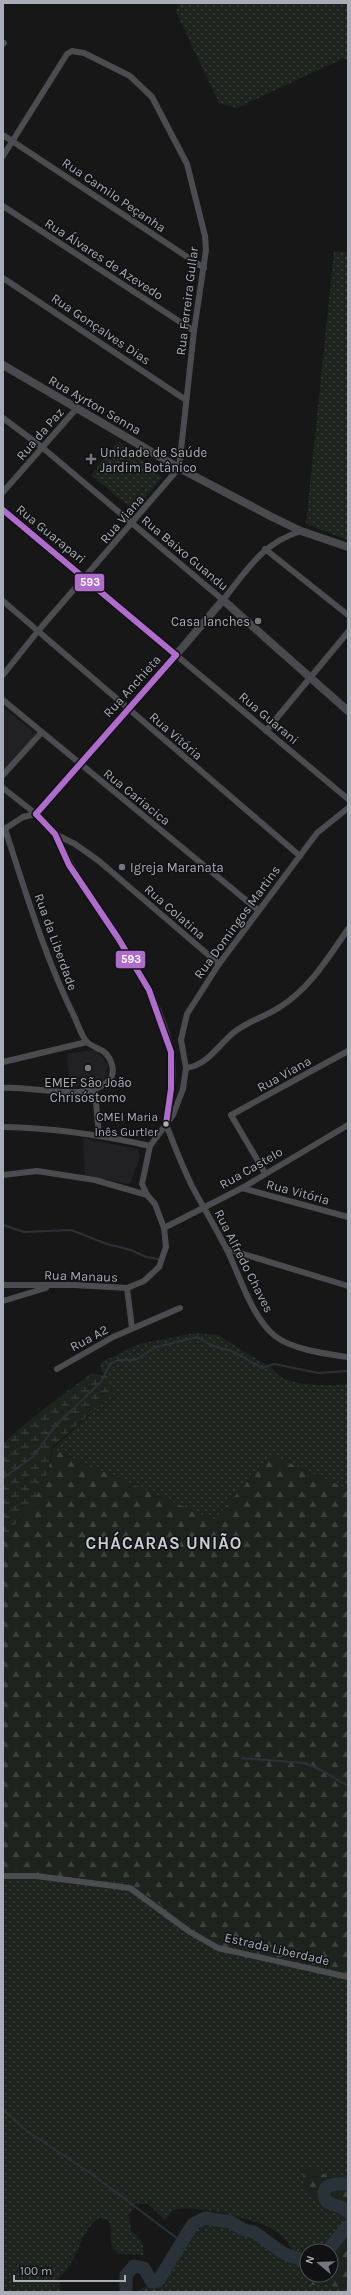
<svg xmlns="http://www.w3.org/2000/svg" width="351" height="2295" font-family="Karla,sans-serif">
	<style>
		.built { fill: #212123 }
		.grass { fill: url(#grass-dots) }
		.forest { fill: url(#forest-firs) }
		.wetland { fill: url(#wetland-marsh) }
		.lines { fill: none; stroke-linecap: round; stroke-linejoin: round }
		.stream { stroke: #2a3239; stroke-width: 2 }
		.river { stroke: #2a3239; stroke-width: 13 }
		.street { stroke: #4b4c50; stroke-width: 6 }
		.secondary { stroke: #4a4a4e; stroke-width: 8 }
		.bus-1-casing { stroke: #111113; stroke-width: 9 }
		.bus-1 { stroke: #b06ccc; stroke-width: 6 }
		.poi-dot { fill: #757880; stroke: #111113; stroke-width: 1.5 }
		.bus-dot { fill: #a8adb8; stroke: #111113; stroke-width: 1.5 }
		.labels { text-anchor: middle; dominant-baseline: central; stroke-width: 3; stroke-linejoin: round; paint-order: stroke }
		.bus-label { font-size: 12px; fill: #a8adb8; stroke: #111113; text-anchor: end }
		.street-label { font-size: 13px; fill: #a8adb8; stroke: #111113 }
		.poi-label { font-size: 13px; fill: #a8adb8; stroke: #111113; text-anchor: start }
		.district-label { font-size: 17px; font-weight: bold; letter-spacing: 1px; fill: #c9ccd4; stroke: #111113 }
		.line-badge { stroke: #111113; stroke-width: 1.5 }
		.badge-label { font-size: 11px; text-anchor: middle; font-weight: bold; fill: #fff }
	</style>
	<defs>
		<pattern id="grass-dots" width="8" height="8" patternUnits="userSpaceOnUse"><rect width="8" height="8" fill="#1d241e"/><path d="M2 2h.1M6 6h.1" fill="none" stroke="#3b413d" stroke-width="1.8" stroke-linecap="round"/></pattern>
		<pattern id="forest-firs" width="22" height="20" patternUnits="userSpaceOnUse"><rect width="22" height="20" fill="#1d241e"/><path d="M5 1l3.5 6h-7zM16 11l3.5 6h-7z" fill="#3b413d"/></pattern>
		<pattern id="wetland-marsh" width="20" height="14" patternUnits="userSpaceOnUse"><rect width="20" height="14" fill="#1d241e"/><path d="M1 5h8M5 5V1M11 12h8M15 12V8" fill="none" stroke="#3b413d"/></pattern>
	</defs>
	<rect width="100%" height="100%" fill="#171717"/>
	<g class="built">
		<polygon points="3,707 36,734 3,770"/>
		<polygon points="91,1050 97,1051 104,1059 108,1066 107,1076 99,1085 70,1087 67,1054"/>
		<polygon points="83,1138 137,1149 140,1156 131,1182 128,1184 85,1175"/>
	</g>
	<g class="grass">
		<polygon points="179,3 348,3 348,60 344,58 237,108 219,103 176,12"/>
		<polygon points="334,251 348,252 348,540 306,524"/>
		<polygon points="118,441 162,477 135,511 91,475"/>
		<path d="M195 1333 218 1335 261 1362C271 1365 273 1371 281 1377 292 1385 334 1387 348 1384V1489L271 1455 214 1520 52 1449 114 1393 103 1374 100 1363 139 1344Z"/>
		<path d="M17 1872 123 1882 144 1893 238 1951 312 1964 348 1974V2176L335 2179 311 2168 340 2210 347 2213 348 2222 317 2251H307L306 2271 310 2285H326L348 2289V2292H136L151 2283 188 2239 190 2226 199 2217 215 2220 248 2232 292 2259 295 2254C289 2244 283 2235 273 2229 257 2220 188 2202 173 2211 170 2213 167 2218 165 2220L148 2204H136L129 2215 131 2231C140 2238 145 2243 143 2255L119 2254 111 2246V2229L108 2220 99 2218C81 2228 78 2263 59 2278L61 2292H3V1873Z"/>
	</g>
	<g class="forest">
		<path d="M52 1449 214 1520 271 1455 348 1489V1974L312 1964 238 1951 215 1944 144 1893 123 1882 17 1872 3 1873V1535C23 1526 53 1471 52 1449Z"/>
		<path d="M305 2168H311L335 2179 348 2176V2218L347 2213C329 2205 295 2194 305 2168Z"/>
		<polygon points="348,2222 348,2289 326,2285 310,2285 307,2275 331,2275 331,2251 317,2251"/>
	</g>
	<polygon class="wetland" points="92,1373 107,1376 114,1393 52,1447 47,1474 33,1503 9,1532 3,1535 3,1443 41,1411"/>
	<g class="lines">
		<g class="stream">
			<polyline points="3,1225 24,1232 71,1230 107,1244 131,1250 146,1257 158,1259"/>
			<polyline points="3,1478 33,1457 56,1425 101,1382 110,1364 118,1360 135,1360 156,1347 197,1337 213,1346 232,1351 262,1368 274,1364 318,1373 348,1371"/>
			<polyline points="242,1758 304,1763 321,1770 348,1786"/>
			<polyline points="3,2110 27,2131 93,2175 182,2242"/>
		</g>
		<g class="river">
			<path d="M348 2184C337 2183 316 2184 327 2202L343 2208 348 2212"/>
			<polyline points="327,2251 348,2226"/>
			<polyline points="126,2292 126,2275 134,2266 144,2268 152,2282 158,2281 193,2224 205,2218 231,2222 244,2230 254,2232 283,2253 307,2262"/>
		</g>
		<g class="street">
			<polyline points="3,44 4,43"/>
			<polyline points="3,135 204,268"/>
			<polyline points="3,156 67,54 72,51 84,53 130,76 152,97 187,164 205,236 206,250 194,331 179,468 38,631 3,675"/>
			<polyline points="3,206 194,331"/>
			<polyline points="3,278 186,400"/>
			<path d="M3 418 43 448 223 600C248 569 261 544 301 531"/>
			<polyline points="3,492 77,408"/>
			<polyline points="265,549 348,615"/>
			<polyline points="3,601 300,856"/>
			<polyline points="3,700 258,910"/>
			<polyline points="266,731 348,632"/>
			<polyline points="3,775 41,733"/>
			<polyline points="3,788 36,814 55,834 75,844 99,861 219,964"/>
			<polyline points="36,814 176,655 348,799"/>
			<polyline points="3,830 23,817 36,814"/>
			<path d="M55 834C65 853 74 872 86 890 118 940 159 991 171 1051 176 1074 170 1100 166 1123"/>
			<polyline points="3,1062 87,1042"/>
			<path d="M186 1068C207 1065 217 1047 232 1034 245 1022 265 1017 280 1007 310 988 328 958 348 929"/>
			<path d="M3 1088C32 1085 88 1104 109 1080 117 1072 111 1057 103 1051 98 1048 91 1046 87 1042 82 1037 78 1025 75 1018 45 958 26 893 5 829"/>
			<polyline points="95,1091 99,1136"/>
			<path d="M166 1124C174 1145 182 1166 192 1186 203 1207 216 1228 227 1250 240 1276 252 1318 275 1336 293 1350 327 1354 348 1357"/>
			<path d="M3 1127C53 1128 102 1135 150 1146"/>
			<polyline points="265,1173 231,1115 348,1051"/>
			<polyline points="3,1175 37,1171 95,1180 147,1195"/>
			<polyline points="242,1188 348,1217"/>
			<polyline points="164,1228 242,1188 348,1125"/>
			<polyline points="227,1249 348,1286"/>
			<polyline points="3,1285 74,1285 127,1288 144,1281 159,1267 166,1247 164,1228 155,1204 147,1195 142,1184 150,1146 173,1115 183,1089 186,1068 181,1040 187,1014 219,964 317,833 348,808"/>
			<polyline points="127,1288 132,1328"/>
			<polyline points="3,1301 46,1288"/>
			<polyline points="57,1369 113,1337 180,1308"/>
			<polyline points="3,1876 36,1876 130,1888 190,1932 218,1948 348,1977"/>
		</g>
		<g class="secondary">
			<polyline points="3,365 179,468 272,517 301,531 348,547"/>
			<polyline points="3,510 176,655 223,600 348,711"/>
		</g>
		<defs>
			<g id="bus-1">
				<polyline points="3,510 176,655"/>
				<polyline points="36,814 55,834 69,865 118,938 149,990 171,1052 171,1089 166,1124"/>
				<polyline points="36,814 176,655"/>
			</g>
		</defs>
		<use href="#bus-1" class="bus-1-casing"/>
		<use href="#bus-1" class="bus-1"/>
	</g>
	<g class="poi-dot">
		<path d="M89 453h4v4h4v4h-4v4h-4v-4h-4v-4h4z"/>
		<circle cx="258" cy="621" r="4"/>
		<circle cx="122" cy="867" r="4"/>
		<circle cx="88" cy="1068" r="4"/>
	</g>
	<circle class="bus-dot" cx="166" cy="1124" r="3.5"/>
	<g class="labels">
		<g class="bus-label">
			<text x="158" y="1117">CMEI Maria<tspan x="158" dy="15">Inês Gurtler</tspan></text>
		</g>
		<g class="street-label">
			<text transform="translate(114 195) rotate(34)">Rua Camilo Peçanha</text>
			<text transform="translate(104 259) rotate(33)">Rua Álvares de Azevedo</text>
			<text transform="translate(187 301) rotate(-83)">Rua Ferreira Gullar</text>
			<text transform="translate(101 329) rotate(34)">Rua Gonçalves Dias</text>
			<text transform="translate(95 405) rotate(30)">Rua Ayrton Senna</text>
			<text transform="translate(40 434) rotate(-49)">Rua da Paz</text>
			<text transform="translate(122 519) rotate(-49)">Rua Viana</text>
			<text transform="translate(51 534) rotate(39)">Rua Guarapari</text>
			<text transform="translate(185 553) rotate(40)">Rua Baixo Guandu</text>
			<text transform="translate(132 686) rotate(-48)">Rua Anchieta</text>
			<text transform="translate(269 718) rotate(40)">Rua Guarani</text>
			<text transform="translate(176 736) rotate(41)">Rua Vitória</text>
			<text transform="translate(137 797) rotate(39)">Rua Cariacica</text>
			<text transform="translate(175 912) rotate(41)">Rua Colatina</text>
			<text transform="translate(237 922) rotate(-54)">Rua Domingos Martins</text>
			<text transform="translate(56 942) rotate(70)">Rua da Liberdade</text>
			<text transform="translate(284 1074) rotate(-29)">Rua Viana</text>
			<text transform="translate(251 1168) rotate(-30)">Rua Castelo</text>
			<text transform="translate(298 1192) rotate(15)">Rua Vitória</text>
			<text transform="translate(244 1261) rotate(63)">Rua Alfredo Chaves</text>
			<text transform="translate(81 1276) rotate(2)">Rua Manaus</text>
			<text transform="translate(89 1338) rotate(-28)">Rua A2</text>
			<text transform="translate(277 1949) rotate(13)">Estrada Liberdade</text>
		</g>
		<g class="poi-label">
			<text x="100" y="452">Unidade de Saúde<tspan x="100" dy="15">Jardim Botânico</tspan></text>
			<text x="250" y="621" text-anchor="end">Casa lanches</text>
			<text x="130" y="867">Igreja Maranata</text>
			<text x="88" y="1082" text-anchor="middle">EMEF São João<tspan x="88" dy="15">Chrisóstomo</tspan></text>
		</g>
		<g class="district-label">
			<text x="164" y="1543">CHÁCARAS UNIÃO</text>
		</g>
	</g>
	<g class="line-badge">
		<rect x="74" y="573" width="31" height="19" rx="4" fill="#b06ccc"/>
		<rect x="115" y="950" width="31" height="19" rx="4" fill="#b06ccc"/>
	</g>
	<g class="badge-label">
		<text x="90" y="586">593</text>
		<text x="131" y="963">593</text>
	</g>
	<rect width="351" height="2295" fill="none" stroke="#a8adb8" stroke-width="8"/>
	<g transform="translate(319 2263) rotate(289)"><circle r="19" fill="#111113" stroke="#4d4f55"/>
	<path d="M0-3L7 15L0 10L-7 15Z" fill="#757880"/>
	<text y="-6" font-size="11" font-weight="bold" text-anchor="middle" fill="#a8adb8">N</text>
	</g>
	<path d="M14 2275v6h111v-6" fill="none" stroke="#a8adb8" stroke-width="2"/>
	<text x="20" y="2275" font-size="12" fill="#a8adb8" stroke="#111113" stroke-width="3" paint-order="stroke">100 m</text>
</svg>
